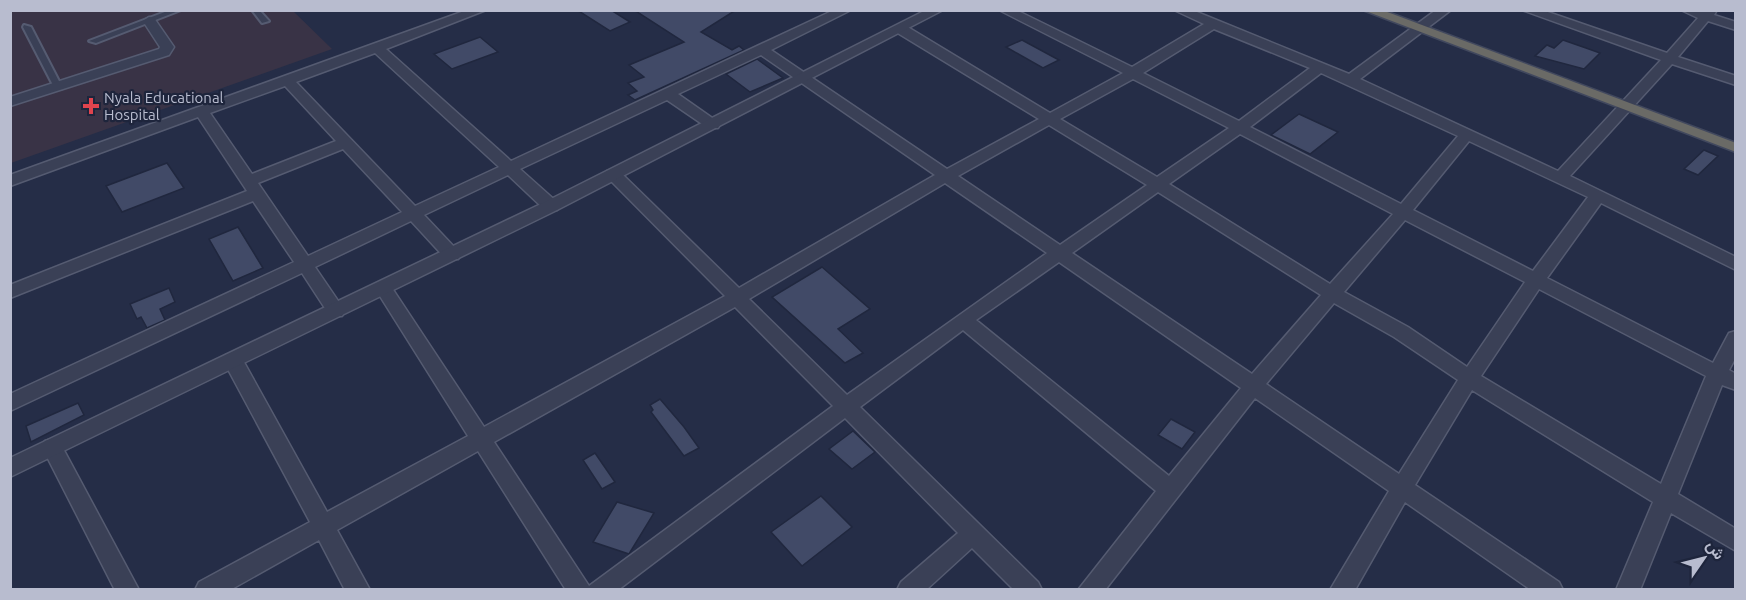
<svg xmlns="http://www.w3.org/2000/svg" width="1746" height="600" font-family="Ubuntu,Vazirmatn,sans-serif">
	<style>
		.medical { fill: #393346 }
		.building { fill: #414a67; stroke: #20273e; stroke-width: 1.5 }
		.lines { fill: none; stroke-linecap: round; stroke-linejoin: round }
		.service-casing { stroke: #555b71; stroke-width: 4 }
		.minor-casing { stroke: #555b71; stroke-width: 3 }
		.tertiary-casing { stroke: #555b71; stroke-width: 3 }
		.trunk-casing { stroke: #41485e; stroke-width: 3 }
		.service { fill: #3a4056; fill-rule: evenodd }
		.minor { fill: #3a4056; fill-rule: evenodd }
		.tertiary { fill: #3a4056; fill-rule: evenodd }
		.trunk { fill: #6a6a66; fill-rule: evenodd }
		.health-dot { fill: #e0444e; stroke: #1e253c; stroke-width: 2 }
		.labels { text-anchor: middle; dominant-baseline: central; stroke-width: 4.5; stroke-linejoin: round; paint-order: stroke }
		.far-poi-label { font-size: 15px; fill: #b8bccf; stroke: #1e253c; text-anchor: start }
	</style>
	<rect width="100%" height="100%" fill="#252d47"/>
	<polygon class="medical" points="10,11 293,11 332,49 11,163"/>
	<g class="building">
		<polygon points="577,10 611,10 630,22 610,31"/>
		<polygon points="634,10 736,10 701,32 732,50 739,46 744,50 635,100 628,95 637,91 628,83 644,77 629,65 684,42"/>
		<polygon points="480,37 498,52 452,69 434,54"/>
		<polygon points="1022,40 1059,60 1043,68 1006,47"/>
		<polygon points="1563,40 1586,48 1600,53 1584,69 1535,56 1547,45 1554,48"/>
		<polygon points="757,59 783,78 750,92 726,74"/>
		<polygon points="1299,114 1338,132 1310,154 1271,135"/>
		<polygon points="1704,150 1718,156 1698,175 1684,169"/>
		<polygon points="167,163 184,188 122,212 106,186"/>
		<polygon points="238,227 263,268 233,281 209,239"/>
		<polygon points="822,267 870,309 838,329 863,353 845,363 772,297"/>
		<polygon points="169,288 175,302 160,309 165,320 147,328 141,317 137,319 130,304"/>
		<polygon points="660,399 684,427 699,448 684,456 651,412 653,410 650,405"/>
		<polygon points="78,403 84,415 31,442 26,426"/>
		<polygon points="1171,419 1195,432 1182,449 1158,435"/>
		<polygon points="853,431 875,452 852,469 829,449"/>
		<polygon points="595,453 615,482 602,489 583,460"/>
		<polygon points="821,496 852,527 802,566 771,532"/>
		<polygon points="617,502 654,513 629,554 593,542"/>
	</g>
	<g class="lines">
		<defs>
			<g id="service">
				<polygon points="170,10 181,10 96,43 89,41"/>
				<polygon points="252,10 259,10 269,21 262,23"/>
				<polygon points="24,25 31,27 62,87 61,89 55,89 54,87 23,27"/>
			</g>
			<g id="minor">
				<path d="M467 10H486L386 49 511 161 834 10H851L771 50 947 169 1039 119 896 32V26H906L1050 113 1123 73 999 10H1016L1132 67 1204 24 1174 10H1192L1349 74 1436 10H1451L1360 79 1558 171 1661 60 1522 10H1542L1667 53 1698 18 1681 10H1717L1714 15 1736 22V30L1708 21 1678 57 1736 76V85L1672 64 1570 176 1736 257V270L1601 203 1547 278 1713 363 1729 333 1736 331V357L1729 370 1736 374V390L1722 385 1678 494 1736 529V551L1671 513 1640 590H1616L1653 502 1472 390 1415 485 1559 582 1563 590H1531L1405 502 1355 590H1330L1389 491 1255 398 1105 590H1078L1156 491 963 330 860 407 1038 582 1042 590H1014L972 548 926 590H897L901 582 958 533 845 418 618 590H566L478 451 337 530 370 590H345L319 540 230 590H195L199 582 310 522 223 360 226 355 233 353 240 355 327 512 468 436 378 293 375 289 378 285H390L484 427 725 296 607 177 605 174 607 171H619L739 288 935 175 761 55 678 94 718 122 720 125 718 128H708L667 100 520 169 557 202 559 206 557 210H545L508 175 424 215 458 251 461 255 458 259H446L411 221 315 267 345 311 342 316H330L302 273 10 411V394L294 262 253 201 10 298V285L247 191 198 117 10 186V175ZM1214 29 1310 68 1239 121 1143 73ZM375 53 499 167 415 206 296 82ZM1321 73 1458 136 1401 204 1250 127ZM1133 79 1229 128 1157 177 1060 119ZM285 86 336 141 252 174 210 113ZM1049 125 1147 185 1060 245 958 176ZM1240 134 1393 214 1330 284 1169 184ZM1469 141 1588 197 1533 271 1413 210ZM343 149 402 212 308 256 258 183ZM945 183 1047 253 847 395 749 299ZM1158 192 1321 295 1252 374 1072 253ZM1405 220 1525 282 1467 367 1408 327 1344 292ZM1059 262 1241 388 1169 476 976 320ZM1539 289 1706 376 1661 484 1481 376ZM1334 303 1394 337 1458 380 1399 474 1266 384ZM735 307 833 406 589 586 494 442Z"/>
				<polygon points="149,17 154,18 174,47 169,55 10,106 10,97 159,49 160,47 143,21"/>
				<polygon points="52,439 59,441 139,590 115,590 42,447 45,441"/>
			</g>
			<polygon id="tertiary" points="926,10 943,10 557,210 10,477 10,458 545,202"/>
			<polygon id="trunk" points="1363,10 1382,10 1736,143 1736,152"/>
		</defs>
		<use href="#service" class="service-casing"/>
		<use href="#minor" class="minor-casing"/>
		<use href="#tertiary" class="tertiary-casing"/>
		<use href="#trunk" class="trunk-casing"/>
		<use href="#service" class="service"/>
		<use href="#minor" class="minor"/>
		<use href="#tertiary" class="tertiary"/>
		<use href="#trunk" class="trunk"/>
	</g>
	<path class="health-dot" d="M88 97h6v6h6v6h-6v6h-6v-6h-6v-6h6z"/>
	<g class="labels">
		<g class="far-poi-label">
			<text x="104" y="97">Nyala Educational<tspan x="104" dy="17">Hospital</tspan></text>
		</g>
	</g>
	<rect width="1746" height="600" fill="none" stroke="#b8bccf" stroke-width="24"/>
	<g transform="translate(1704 558) rotate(55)" stroke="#1e253c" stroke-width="4.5" paint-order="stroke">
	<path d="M0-4.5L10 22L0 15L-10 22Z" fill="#b8bccf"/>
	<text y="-9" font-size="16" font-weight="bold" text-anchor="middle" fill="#b8bccf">ش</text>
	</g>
</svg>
